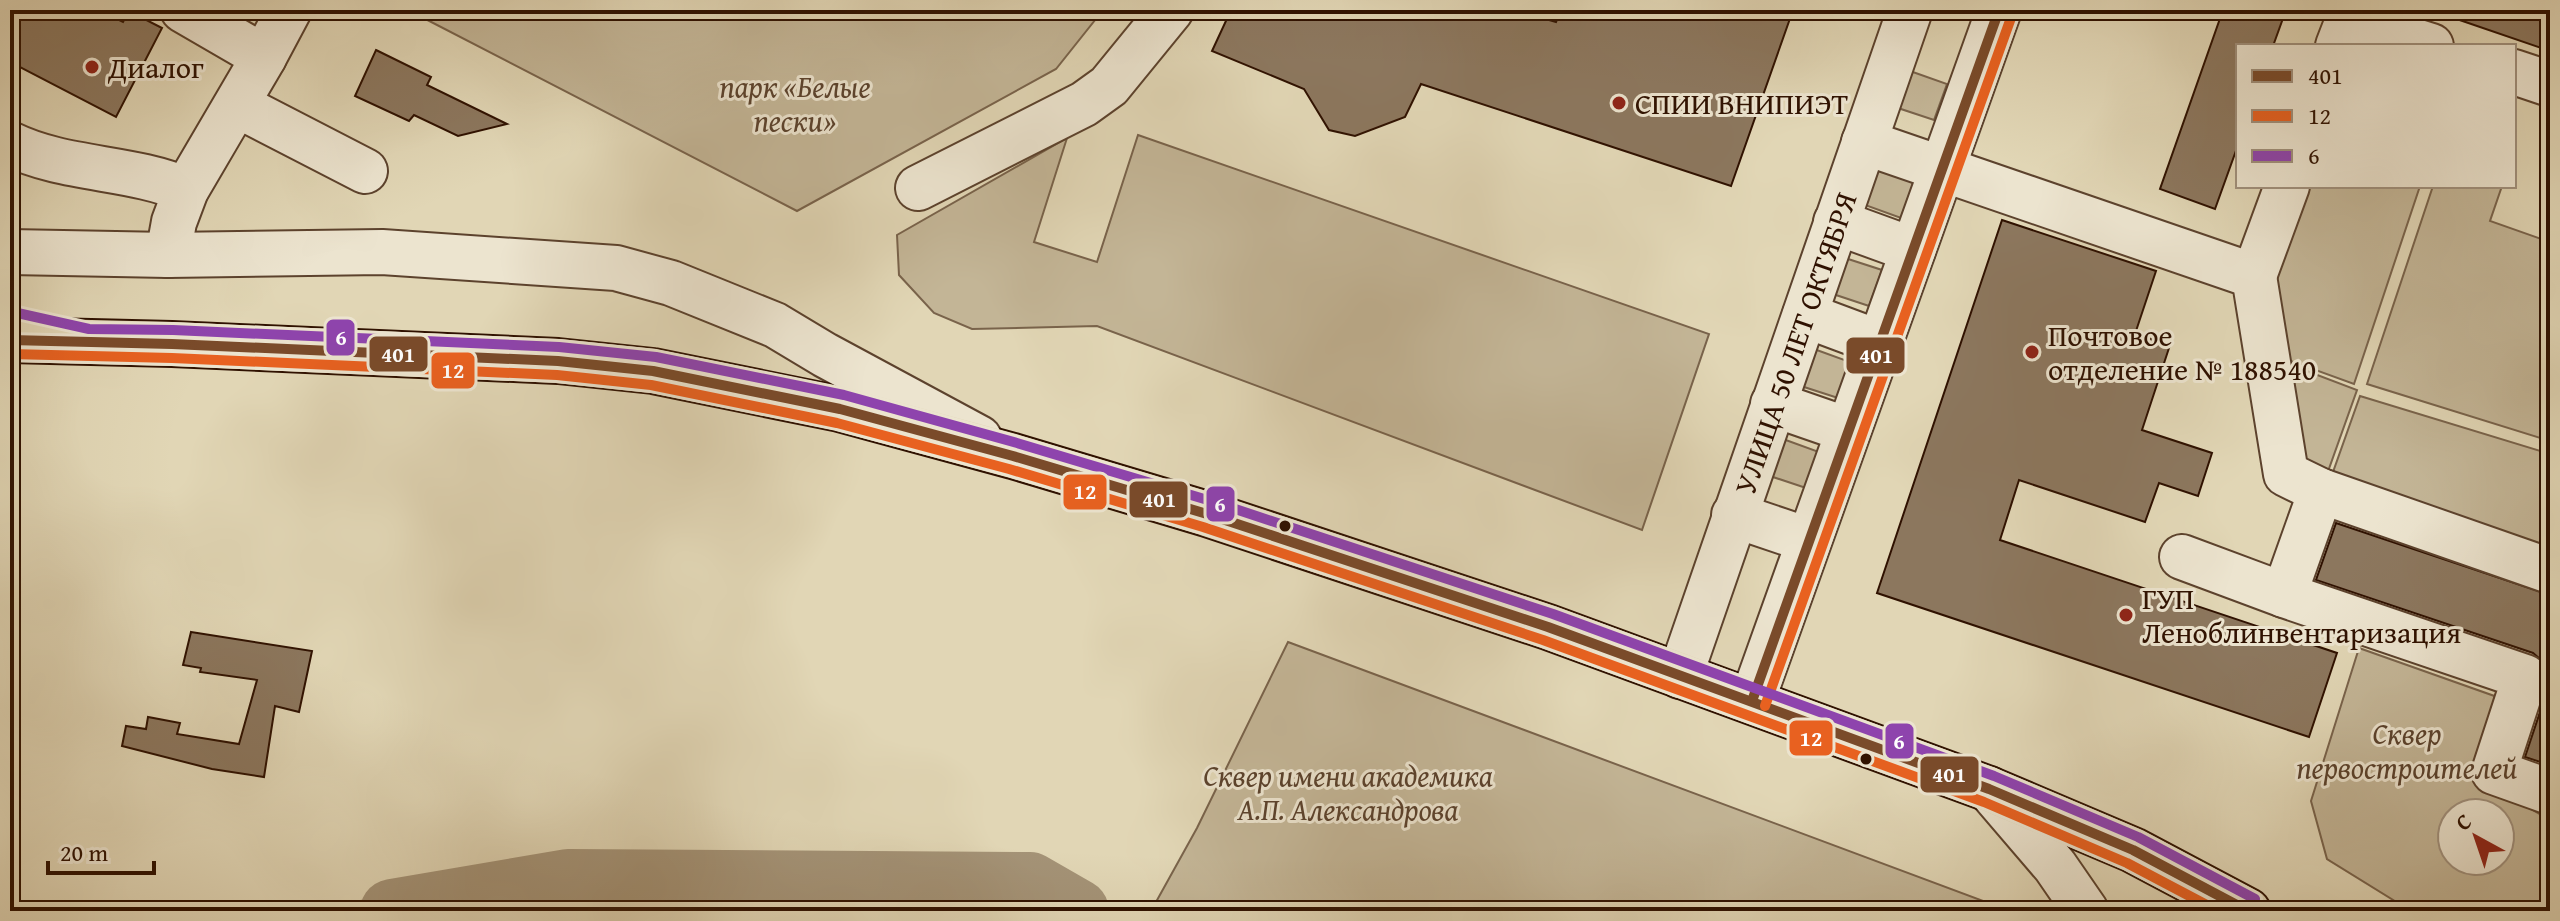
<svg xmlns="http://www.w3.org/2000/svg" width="2560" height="921" font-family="'Gentium Book Plus',serif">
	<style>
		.green { fill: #c3b596; stroke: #79634b; stroke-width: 2; fill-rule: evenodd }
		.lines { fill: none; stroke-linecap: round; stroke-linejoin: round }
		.river { stroke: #a49377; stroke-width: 64 }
		.building { fill: #8c775e; stroke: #2f1100; stroke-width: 2 }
		.minor-casing { stroke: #5c422d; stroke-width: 48 }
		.major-casing { stroke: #2f1100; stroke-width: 48 }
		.minor { stroke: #ece4cf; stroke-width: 44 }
		.major { stroke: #e1d6b5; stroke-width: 44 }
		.bus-1-casing { stroke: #ece4cf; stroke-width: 16 }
		.bus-2-casing { stroke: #ece4cf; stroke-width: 16 }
		.bus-3-casing { stroke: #ece4cf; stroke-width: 16 }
		.bus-1 { stroke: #7a4b2a; stroke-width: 10 }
		.bus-2 { stroke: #e86120; stroke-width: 10 }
		.bus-3 { stroke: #8e44ad; stroke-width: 10 }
		.poi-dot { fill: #8f2418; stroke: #ece4cf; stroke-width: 3 }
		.bus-dot { fill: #2f1100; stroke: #ece4cf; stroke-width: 3 }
		.labels { text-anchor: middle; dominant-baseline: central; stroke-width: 6; stroke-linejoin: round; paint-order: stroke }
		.poi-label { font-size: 30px; fill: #2f1100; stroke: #ece4cf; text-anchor: start }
		.park-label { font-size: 30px; font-style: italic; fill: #5b422d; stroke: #ece4cf }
		.street-label { font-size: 30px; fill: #2f1100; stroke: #ece4cf }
		.line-badge { stroke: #ece4cf; stroke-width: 3 }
		.badge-label { font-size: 22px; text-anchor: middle; font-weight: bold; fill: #fff }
	</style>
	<rect width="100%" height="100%" fill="#e1d6b5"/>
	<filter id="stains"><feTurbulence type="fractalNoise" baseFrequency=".0025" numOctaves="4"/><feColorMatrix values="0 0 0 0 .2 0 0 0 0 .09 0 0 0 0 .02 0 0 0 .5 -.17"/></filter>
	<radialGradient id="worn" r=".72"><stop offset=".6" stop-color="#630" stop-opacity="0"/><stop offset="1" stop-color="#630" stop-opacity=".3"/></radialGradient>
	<g class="green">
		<polygon points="408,10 1103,10 1056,69 797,211"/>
		<polygon points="1910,71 1947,84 1934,120 1898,108"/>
		<polygon points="1138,135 1709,334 1642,530 1097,326 972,329 934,313 899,275 897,235 1067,138 1034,242 1097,262"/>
		<polygon points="1877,169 1914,181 1901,218 1865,205"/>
		<polygon points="2292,186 2420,186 2354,384 2269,353 2258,277"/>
		<polygon points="2433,186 2502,186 2490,221 2550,242 2550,441 2367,384"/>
		<polygon points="1845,258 1882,270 1869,306 1833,294"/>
		<polygon points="1814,349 1850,362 1838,398 1801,386"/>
		<polygon points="2267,356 2357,390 2321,491 2286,474"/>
		<polygon points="2360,396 2550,454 2550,566 2327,489"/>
		<polygon points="1783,439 1819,452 1806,488 1770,476"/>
		<polygon points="1288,642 1994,905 1991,911 1151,911 1197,828"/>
		<path d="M2359 648 2500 698 2477 778 2550 820V911H2411L2327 859 2311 801ZM2452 813H2500V861H2452Z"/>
		<polygon points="370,900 494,911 262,911"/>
	</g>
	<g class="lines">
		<polyline class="river" points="392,911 568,881 1030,884 1077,911"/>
	</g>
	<g class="building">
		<polygon points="10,10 99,10 123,22 129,11 162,28 116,117 10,62"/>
		<polygon points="1231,10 1515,10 1556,22 1561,10 1793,10 1731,186 1421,84 1405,117 1355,136 1329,130 1304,89 1212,51"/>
		<polygon points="2223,10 2286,10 2273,46 2238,46 2238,145 2215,209 2160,189"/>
		<polygon points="2446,10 2550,10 2550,51 2445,15"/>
		<polygon points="376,50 431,77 427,85 507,124 458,136 414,115 409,121 355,96"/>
		<polygon points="2002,220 2156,271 2135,334 2170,345 2142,430 2212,453 2198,496 2159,483 2145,522 2019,480 2000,540 2337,653 2309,737 1877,593"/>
		<polygon points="2336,523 2550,595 2550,668 2533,653 2316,580"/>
		<polygon points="191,632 312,651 299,712 275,706 264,777 212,769 122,746 126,726 146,729 148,717 180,723 177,734 239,744 257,680 200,672 201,668 183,665"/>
		<polygon points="2549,670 2550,670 2550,765 2525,757 2549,685"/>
	</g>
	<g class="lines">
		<defs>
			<g id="minor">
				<polyline points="2338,46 2348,20 2431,46"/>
				<polyline points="264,57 289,10"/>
				<polyline points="2514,72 2550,84"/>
				<polyline points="237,105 365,171"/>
				<polyline points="1864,142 2254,276 2286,474 2321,491 2550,571"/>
				<path d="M10 144C65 171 131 166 186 190"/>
				<polyline points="918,188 1084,104 1109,86 1171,10"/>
				<polyline points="1836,222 1913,250"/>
				<polyline points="10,252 168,255 382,252 616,268 671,283 775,325 825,355 979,438"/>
				<polyline points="168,255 174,222 186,190 264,57 183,10"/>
				<polyline points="2254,276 2287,186"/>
				<polyline points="1805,315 1880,343"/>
				<polyline points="1773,404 1848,430"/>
				<polyline points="2321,491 2284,595 2525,677 2494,772 2550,792"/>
				<polyline points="1734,515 1808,540"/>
				<polyline points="2182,557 2284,595"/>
				<path id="s1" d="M1680 676 1910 10"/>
				<polyline points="1752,701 1999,10"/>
				<polyline points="1989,789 2055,866 2086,911"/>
			</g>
			<polyline id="major" points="10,340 172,344 558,361 653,371 840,409 1013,456 1207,514 1548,627 1989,789 2133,850 2248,911"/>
		</defs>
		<use href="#minor" class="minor-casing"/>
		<use href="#major" class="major-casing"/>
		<use href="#minor" class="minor"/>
		<use href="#major" class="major"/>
		<defs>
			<g id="bus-1">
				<polyline points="10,340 172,344 558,361 653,371 840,409 1013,456 1207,514 1548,627 1989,789 2133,850 2248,911"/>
				<polyline points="1752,701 1999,10"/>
			</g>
			<g id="bus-2">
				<polyline points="10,354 172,358 557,375 651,385 837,423 1009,469 1203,527 1543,640 1984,802 2127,863 2218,911"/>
				<polyline points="1765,706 2012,15"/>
			</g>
			<polyline id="bus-3" points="13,312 89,329 173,330 559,347 656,357 844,395 1017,443 1211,501 1553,614 1994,776 2138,837 2255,899"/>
		</defs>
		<use href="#bus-1" class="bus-1-casing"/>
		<use href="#bus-2" class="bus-2-casing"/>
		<use href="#bus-3" class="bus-3-casing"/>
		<use href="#bus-1" class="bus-1"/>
		<use href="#bus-2" class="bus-2"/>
		<use href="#bus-3" class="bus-3"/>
	</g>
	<g class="poi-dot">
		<circle cx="92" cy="67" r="8"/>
		<circle cx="1619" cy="103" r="8"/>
		<circle cx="2032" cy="352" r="8"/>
		<circle cx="2126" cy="615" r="8"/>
	</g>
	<g class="bus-dot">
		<circle cx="1285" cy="526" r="7"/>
		<circle cx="1866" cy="759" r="7"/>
	</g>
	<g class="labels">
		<g class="poi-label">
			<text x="108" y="67">Диалог</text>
			<text x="1635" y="103">СПИИ ВНИПИЭТ</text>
			<text x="2048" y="335">Почтовое<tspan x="2048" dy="34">отделение № 188540</tspan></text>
			<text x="2142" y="598">ГУП<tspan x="2142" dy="34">Леноблинвентаризация</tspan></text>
		</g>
		<g class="park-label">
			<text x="795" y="86">парк «Белые<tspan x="795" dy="34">пески»</tspan></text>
			<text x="2407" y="733">Сквер<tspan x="2407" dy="34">первостроителей</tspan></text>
			<text x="1348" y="775">Сквер имени академика<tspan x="1348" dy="34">А.П. Александрова</tspan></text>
		</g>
		<g class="street-label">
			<text stroke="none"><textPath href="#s1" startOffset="352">УЛИЦА 50 ЛЕТ ОКТЯБРЯ</textPath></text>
		</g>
	</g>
	<g class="line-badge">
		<rect x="325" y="318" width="31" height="39" rx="8" fill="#8e44ad"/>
		<rect x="368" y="335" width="61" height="38" rx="8" fill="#7a4b2a"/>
		<rect x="1845" y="336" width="61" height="39" rx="8" fill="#7a4b2a"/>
		<rect x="430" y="351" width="46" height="39" rx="8" fill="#e86120"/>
		<rect x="1062" y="473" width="46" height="38" rx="8" fill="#e86120"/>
		<rect x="1128" y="480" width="61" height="39" rx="8" fill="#7a4b2a"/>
		<rect x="1205" y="485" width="31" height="38" rx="8" fill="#8e44ad"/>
		<rect x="1788" y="719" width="46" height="38" rx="8" fill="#e86120"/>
		<rect x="1884" y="722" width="31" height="38" rx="8" fill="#8e44ad"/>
		<rect x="1919" y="755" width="61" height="39" rx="8" fill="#7a4b2a"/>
	</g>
	<g class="badge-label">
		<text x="341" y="345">6</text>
		<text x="398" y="362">401</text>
		<text x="1876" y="363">401</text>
		<text x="453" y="378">12</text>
		<text x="1085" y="499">12</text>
		<text x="1159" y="507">401</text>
		<text x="1220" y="512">6</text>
		<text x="1811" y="746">12</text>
		<text x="1899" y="749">6</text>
		<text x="1949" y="782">401</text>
	</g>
	<rect width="2560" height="921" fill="none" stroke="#e1d6b5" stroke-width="40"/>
	<rect x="12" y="12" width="2536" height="897" fill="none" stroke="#2f1100" stroke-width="4"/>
	<rect x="20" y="20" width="2520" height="881" fill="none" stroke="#2f1100" stroke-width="2"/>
	<rect x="2236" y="44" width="280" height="144" fill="#ece4cf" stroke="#a0907c" stroke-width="2"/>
	<rect x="2252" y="70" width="40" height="12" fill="#7a4b2a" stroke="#a0907c" stroke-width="2"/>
	<text x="2308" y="84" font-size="24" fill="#2f1100">401</text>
	<rect x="2252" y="110" width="40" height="12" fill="#e86120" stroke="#a0907c" stroke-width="2"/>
	<text x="2308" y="124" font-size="24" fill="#2f1100">12</text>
	<rect x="2252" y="150" width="40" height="12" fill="#8e44ad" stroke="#a0907c" stroke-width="2"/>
	<text x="2308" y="164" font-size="24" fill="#2f1100">6</text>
	<g transform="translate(2476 837) rotate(320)"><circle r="38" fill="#ece4cf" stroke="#a0907c" stroke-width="2"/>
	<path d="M0-6L14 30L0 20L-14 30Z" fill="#8f2418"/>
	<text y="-12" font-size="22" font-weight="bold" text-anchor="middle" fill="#2f1100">С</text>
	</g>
	<path d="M48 861v12h106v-12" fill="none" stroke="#2f1100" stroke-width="4"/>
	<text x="60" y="861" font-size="24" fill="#2f1100" stroke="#ece4cf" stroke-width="6" paint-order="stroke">20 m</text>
	<rect width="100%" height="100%" filter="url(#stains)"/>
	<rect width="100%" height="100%" fill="url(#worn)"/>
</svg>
